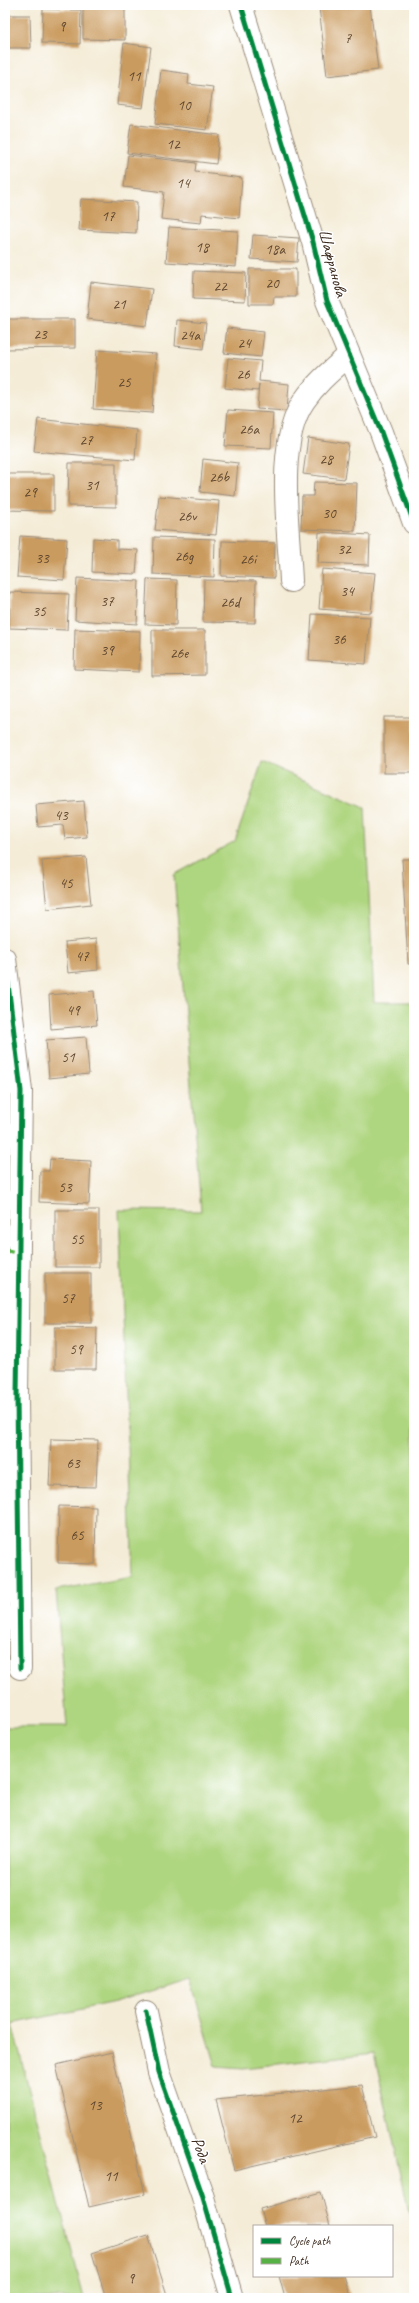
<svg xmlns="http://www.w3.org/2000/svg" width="419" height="2303" font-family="Caveat,sans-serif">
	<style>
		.green { fill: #aed57f; stroke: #74804e }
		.building { fill: #ca9b5f }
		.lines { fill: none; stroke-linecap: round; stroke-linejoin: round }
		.minor-casing { stroke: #988b7a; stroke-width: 24 }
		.minor { stroke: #fff; stroke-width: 22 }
		.quiet { stroke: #57b245; stroke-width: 4; stroke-dasharray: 8 4; stroke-linecap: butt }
		.cycleway-casing { stroke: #fff; stroke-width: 8 }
		.cycleway { stroke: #00873e; stroke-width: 5 }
		.labels { text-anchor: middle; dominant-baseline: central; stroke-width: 3; stroke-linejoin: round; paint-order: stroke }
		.number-label { font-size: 15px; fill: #5f462e }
		.street-label { font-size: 17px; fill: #3b2a1e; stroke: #fff }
	</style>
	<rect width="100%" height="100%" fill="#fff"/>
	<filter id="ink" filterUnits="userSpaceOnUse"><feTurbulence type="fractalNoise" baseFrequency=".025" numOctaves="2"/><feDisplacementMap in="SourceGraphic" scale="8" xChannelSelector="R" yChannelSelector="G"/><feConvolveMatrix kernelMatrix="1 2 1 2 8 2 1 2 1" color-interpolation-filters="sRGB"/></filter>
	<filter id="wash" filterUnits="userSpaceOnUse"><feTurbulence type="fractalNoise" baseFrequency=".012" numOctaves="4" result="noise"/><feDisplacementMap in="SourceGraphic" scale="16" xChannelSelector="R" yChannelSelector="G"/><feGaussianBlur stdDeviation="0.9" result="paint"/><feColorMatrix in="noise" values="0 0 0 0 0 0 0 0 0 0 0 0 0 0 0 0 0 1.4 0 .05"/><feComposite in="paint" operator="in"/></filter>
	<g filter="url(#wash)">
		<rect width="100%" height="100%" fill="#f4ecd7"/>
		<g class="green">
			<polygon points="262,762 365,807 374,1002 414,1002 414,2234 374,2053 243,2068 216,2066 190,1979 115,2002 12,2024 84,2298 5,2298 5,1727 67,1727 56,1590 133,1577 119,1210 201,1211 174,875 235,841"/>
			<polygon points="5,1088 21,1091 18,1253 5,1248"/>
		</g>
		<g id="blocks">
			<g class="building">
				<polygon points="83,5 125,5 125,40 83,39"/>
				<polygon points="334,5 370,5 378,70 327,76 319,7"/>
				<polygon points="43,9 81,10 80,44 42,43"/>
				<polygon points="5,15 30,15 31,48 5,48"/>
				<polygon points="124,43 151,47 143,108 117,105"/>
				<polygon points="161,70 189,74 188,84 213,87 207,130 155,124"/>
				<polygon points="131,124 219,135 216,164 127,153"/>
				<polygon points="128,155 196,163 195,172 242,178 239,218 202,214 201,223 161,219 164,192 124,187"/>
				<polygon points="81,199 137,202 136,233 79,230"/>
				<polygon points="169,227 238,231 236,267 166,262"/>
				<polygon points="253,235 299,238 297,262 251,259"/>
				<polygon points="249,269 296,269 296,297 274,297 273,304 249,304"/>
				<polygon points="194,271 246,273 245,301 193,299"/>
				<polygon points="91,282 152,289 147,326 87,319"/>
				<polygon points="5,319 75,319 75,348 5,349"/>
				<polygon points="177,320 206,323 203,349 175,346"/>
				<polygon points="227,328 264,332 261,357 224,353"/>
				<polygon points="97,350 156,354 152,413 93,409"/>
				<polygon points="228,358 261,361 259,381 289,384 287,411 257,409 259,384 258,391 225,388"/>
				<polygon points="228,410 273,413 271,448 225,446"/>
				<polygon points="38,419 137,430 135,460 34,451"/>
				<polygon points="308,438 349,444 344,479 303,474"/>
				<polygon points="203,459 238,463 235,496 200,492"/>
				<polygon points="69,463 116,463 116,507 68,506"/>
				<polygon points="5,474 54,474 54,511 5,510"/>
				<polygon points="314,482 357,483 355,531 301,529 302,496 313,496"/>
				<polygon points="159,496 219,501 216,535 155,530"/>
				<polygon points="319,532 370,535 369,565 318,563"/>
				<polygon points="20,536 67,539 64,580 17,577"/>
				<polygon points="154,537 215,539 214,577 153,574"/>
				<polygon points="93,538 117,540 117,549 138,550 136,574 92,572"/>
				<polygon points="222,541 275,543 274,578 221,576"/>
				<polygon points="322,569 375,573 371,613 319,609"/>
				<polygon points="77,578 139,581 137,624 75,620"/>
				<polygon points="147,579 177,580 176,625 145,624"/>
				<polygon points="204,580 256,581 255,623 203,622"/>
				<polygon points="10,592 69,594 67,630 9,628"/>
				<polygon points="312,614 370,617 366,664 309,660"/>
				<polygon points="75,629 140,631 139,672 74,669"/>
				<polygon points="152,630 205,630 205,675 152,676"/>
				<rect x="384" y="717" width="30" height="56"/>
				<polygon points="84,801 87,837 65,839 63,825 38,827 36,805"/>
				<polygon points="412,802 414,802 414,839 413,839"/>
				<polygon points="86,857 91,904 47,909 42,861"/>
				<polygon points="402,859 414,859 414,964 408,964"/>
				<polygon points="96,939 98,970 68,973 65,942"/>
				<polygon points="94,991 97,1025 51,1029 49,995"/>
				<polygon points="86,1037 89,1074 49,1078 46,1040"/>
				<polygon points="50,1159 91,1161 89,1204 39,1202 40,1171 49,1171"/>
				<rect x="55" y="1210" width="44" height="57"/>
				<rect x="45" y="1273" width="46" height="50"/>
				<polygon points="55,1327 97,1328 96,1369 55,1369"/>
				<polygon points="51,1439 98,1440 96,1487 49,1486"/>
				<polygon points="59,1506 96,1507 95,1564 58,1563"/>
				<polygon points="112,2052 145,2194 89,2207 56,2065"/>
				<polygon points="362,2085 375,2137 234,2170 216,2100"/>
				<polygon points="321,2192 330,2226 265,2226 260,2209"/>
				<polygon points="148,2235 168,2298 106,2298 92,2253"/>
				<polygon points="279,2276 344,2276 351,2298 285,2298"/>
			</g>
		</g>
	</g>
	<g filter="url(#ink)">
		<use href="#blocks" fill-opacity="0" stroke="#988b7a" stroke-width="1"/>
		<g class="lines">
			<defs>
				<g id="minor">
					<polyline points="241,5 313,242 327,301 381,432 414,523"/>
					<path d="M291 581C289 530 275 443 304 401 316 383 332 370 349 355"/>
					<polyline points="5,959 21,1091 17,1396 20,1668"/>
					<polyline points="146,2011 159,2072 202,2194 232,2298"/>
				</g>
			</defs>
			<use href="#minor" class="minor-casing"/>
			<use href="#minor" class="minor"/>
			<polyline class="quiet" points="5,1250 18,1253"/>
			<defs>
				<g id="cycleway">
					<polyline points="241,5 313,242 327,301 381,432 414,523"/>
					<polyline points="5,959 21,1091 17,1396 20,1668"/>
					<polyline points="146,2011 159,2072 202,2194 232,2298"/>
				</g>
			</defs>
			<use href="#cycleway" class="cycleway-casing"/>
			<use href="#cycleway" class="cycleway"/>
		</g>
	</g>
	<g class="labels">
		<g class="number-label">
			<text x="62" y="26">9</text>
			<text x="348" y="38">7</text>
			<text x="134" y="76">11</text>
			<text x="184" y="105">10</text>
			<text x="173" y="144">12</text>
			<text x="183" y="183">14</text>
			<text x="108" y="216">17</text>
			<text x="202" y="247">18</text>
			<text x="275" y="249">18a</text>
			<text x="272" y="283">20</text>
			<text x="220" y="286">22</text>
			<text x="119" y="304">21</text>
			<text x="40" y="334">23</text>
			<text x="190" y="335">24a</text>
			<text x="244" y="343">24</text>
			<text x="243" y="374">26</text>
			<text x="124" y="382">25</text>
			<text x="249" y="429">26a</text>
			<text x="86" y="440">27</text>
			<text x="326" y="459">28</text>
			<text x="219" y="477">26b</text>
			<text x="92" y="485">31</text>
			<text x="30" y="492">29</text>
			<text x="329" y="513">30</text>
			<text x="187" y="516">26v</text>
			<text x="344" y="549">32</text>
			<text x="184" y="556">26g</text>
			<text x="42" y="558">33</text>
			<text x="248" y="559">26i</text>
			<text x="347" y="591">34</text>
			<text x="107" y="601">37</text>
			<text x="230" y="602">26d</text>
			<text x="39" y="611">35</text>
			<text x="339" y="639">36</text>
			<text x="107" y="650">39</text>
			<text x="179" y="653">26e</text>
			<text x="61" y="815">43</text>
			<text x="66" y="883">45</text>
			<text x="82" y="956">47</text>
			<text x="73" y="1010">49</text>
			<text x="68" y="1057">51</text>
			<text x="65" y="1187">53</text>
			<text x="77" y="1239">55</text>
			<text x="68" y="1298">57</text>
			<text x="76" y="1349">59</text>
			<text x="73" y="1463">63</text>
			<text x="77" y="1535">65</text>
			<text x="95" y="2105">13</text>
			<text x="295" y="2118">12</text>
			<text x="111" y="2176">11</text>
			<text x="131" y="2278">9</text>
		</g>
		<g class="street-label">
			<text transform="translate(333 263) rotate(75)">Шафранова</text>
			<text transform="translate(201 2150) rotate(70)">Рода</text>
		</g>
	</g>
	<rect width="419" height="2303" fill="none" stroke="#fff" stroke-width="20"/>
	<rect x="253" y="2225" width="140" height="52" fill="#ffffff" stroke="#b1aaa5"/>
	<rect x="261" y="2238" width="20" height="6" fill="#00873e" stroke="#b1aaa5"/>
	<text x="289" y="2245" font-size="12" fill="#3b2a1e">Cycle path</text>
	<rect x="261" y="2258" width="20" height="6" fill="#57b245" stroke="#b1aaa5"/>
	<text x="289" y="2265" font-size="12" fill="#3b2a1e">Path</text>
</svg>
